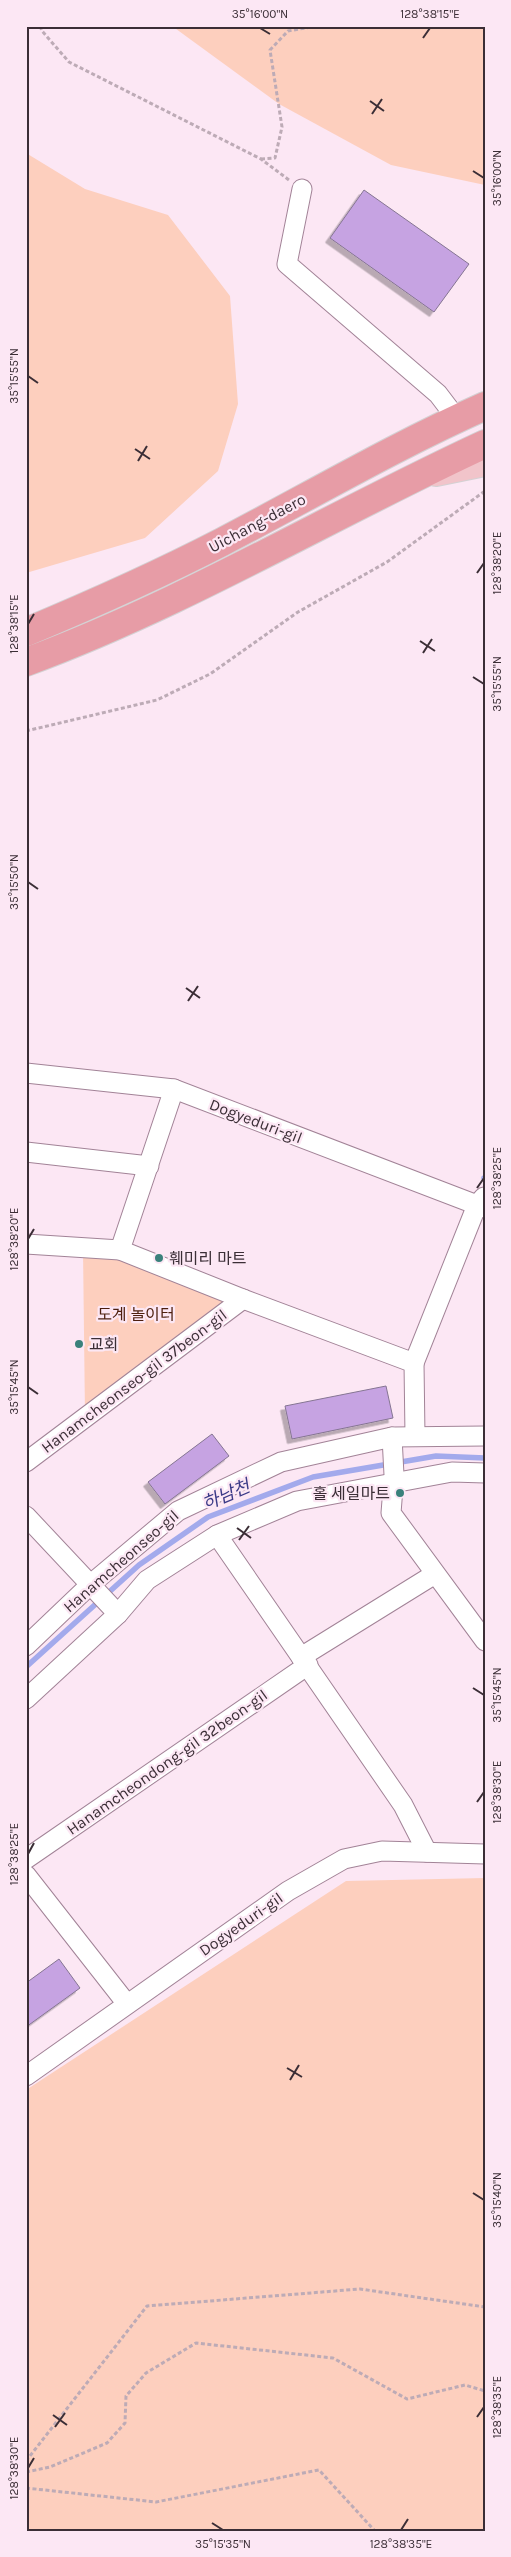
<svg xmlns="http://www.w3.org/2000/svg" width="511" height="2557" font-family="Karla,'Noto Sans KR',sans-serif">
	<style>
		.green { fill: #fdcfbe }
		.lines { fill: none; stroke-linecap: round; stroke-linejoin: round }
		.stream { stroke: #a3aaec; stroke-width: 5.5 }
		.building { fill: #c6a3e2; stroke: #857592; filter: url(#shadow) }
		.minor-casing { stroke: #a28397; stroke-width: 21 }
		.major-casing { stroke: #d4d1d3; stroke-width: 26 }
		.highway-casing { stroke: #d4d1d3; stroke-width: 30 }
		.path { stroke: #bdabb6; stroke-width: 3; stroke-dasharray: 4 2.5; stroke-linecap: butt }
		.minor { stroke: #fff; stroke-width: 19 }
		.major { stroke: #f1c4ca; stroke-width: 24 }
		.highway { stroke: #e79ca6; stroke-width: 28 }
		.ticks { fill: none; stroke: #3b2e36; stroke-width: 2 }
		.poi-dot { fill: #3a817b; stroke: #fce7f4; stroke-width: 2 }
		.labels { text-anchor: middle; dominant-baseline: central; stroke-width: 4.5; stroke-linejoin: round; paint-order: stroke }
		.street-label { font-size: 16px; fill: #3b2e36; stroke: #fce7f4 }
		.poi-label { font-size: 16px; fill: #3b2e36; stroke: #fce7f4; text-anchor: start }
		.park-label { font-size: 16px; fill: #4d1f0e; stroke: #fce7f4 }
		.water-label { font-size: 18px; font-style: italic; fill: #3b3a87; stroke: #fce7f4 }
		.neatline { fill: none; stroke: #3b2e36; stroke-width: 2 }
		.ticks-label { font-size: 12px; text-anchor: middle; fill: #3b2e36 }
	</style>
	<defs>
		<filter id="shadow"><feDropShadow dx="-4.5" dy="4.5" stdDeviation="0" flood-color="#0004"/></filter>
	</defs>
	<rect width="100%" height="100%" fill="#fce7f4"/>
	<g class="green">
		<polygon points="172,26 485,26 485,185 391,165 279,104"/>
		<polygon points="26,153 85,189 168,215 230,296 238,404 218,471 145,538 26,573"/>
		<polygon points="83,1250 120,1252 239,1300 85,1415"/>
		<polygon points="485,1878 485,2531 26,2531 26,2090 346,1881"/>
	</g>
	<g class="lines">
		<g class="stream">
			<polyline points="484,1178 485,1178"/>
			<polyline points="26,1667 139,1565 208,1517 313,1477 436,1456 485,1458"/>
		</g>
	</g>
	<g class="building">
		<polygon points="364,190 469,264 434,312 330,238"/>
		<polygon points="386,1386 393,1418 292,1439 285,1406"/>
		<polygon points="212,1434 229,1456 165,1504 148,1482"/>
		<polygon points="59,1959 80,1988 26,2027 26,1983"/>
	</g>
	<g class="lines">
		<defs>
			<g id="minor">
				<polyline points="302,189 287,264 438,394 457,419"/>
				<polyline points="26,1073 174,1089 485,1208"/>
				<polyline points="26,1152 149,1166"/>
				<polyline points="26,1244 120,1250 243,1299 414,1363 415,1436"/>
				<polyline points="120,1250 174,1089"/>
				<polyline points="414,1363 477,1205 484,1197"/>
				<polyline points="392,1437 394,1475 391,1513 485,1641"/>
				<polyline points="26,1462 243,1299"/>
				<polyline points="26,1516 118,1614"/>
				<polyline points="217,1535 403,1805 427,1852"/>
				<polyline points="26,1646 91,1584 178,1511 281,1462 392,1437 485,1436"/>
				<polyline points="301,1657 435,1574"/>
				<polyline points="26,1699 118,1614 147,1580 217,1535 297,1501 452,1472 485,1473"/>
				<polyline points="26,1859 308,1665"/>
				<polyline points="26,1875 127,2004"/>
				<polyline points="26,2076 288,1891 344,1859 382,1851 485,1854"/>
			</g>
			<polyline id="major" points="436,474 485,464"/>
			<g id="highway">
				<path d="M26 632C93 604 158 575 222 542 310 496 395 446 485 406"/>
				<path d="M26 662C186 603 331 515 485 444"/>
			</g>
		</defs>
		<use href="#minor" class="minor-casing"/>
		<use href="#major" class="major-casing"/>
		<use href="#highway" class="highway-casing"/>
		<g class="path">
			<polyline points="40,26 42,31 69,62 261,159 289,180"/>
			<polyline points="261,159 275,158 282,127 270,50 288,31 317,26"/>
			<polyline points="26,731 157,700 210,674 298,612 387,562 485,491"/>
			<polyline points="26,2461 147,2306 360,2289 485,2307"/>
			<polyline points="26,2472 50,2467 107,2443 125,2423 126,2396 146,2373 196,2343 333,2358 407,2399 465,2385 485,2391"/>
			<polyline points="26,2488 156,2502 319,2470 375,2531"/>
		</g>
		<use href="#minor" class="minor"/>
		<use href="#major" class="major"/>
		<use href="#highway" class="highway"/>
	</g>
	<path class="ticks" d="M260 28 270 34M423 38 430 28M370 101 384 111M372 114 382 99M473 171 484 178M28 376 38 383M135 449 150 459M138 461 147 446M477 573 484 563M28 624 34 614M420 641 435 651M423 653 432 639M473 677 484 684M28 882 38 889M186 988 200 998M188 1001 198 986M477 1188 484 1178M28 1239 34 1229M28 1387 38 1394M237 1528 251 1538M239 1540 249 1526M473 1688 484 1695M477 1802 484 1792M28 1854 34 1843M287 2068 302 2077M290 2080 299 2065M473 2193 484 2200M53 2415 67 2425M477 2417 484 2407M55 2427 65 2413M28 2468 34 2458M212 2523 223 2530M401 2530 408 2519"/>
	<g class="poi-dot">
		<circle cx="159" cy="1258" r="5"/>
		<circle cx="79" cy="1344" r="5"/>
		<circle cx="400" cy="1493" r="5"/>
	</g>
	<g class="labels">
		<g class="street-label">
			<text transform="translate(257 523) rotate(-28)">Uichang-daero</text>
			<text transform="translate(256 1121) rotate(21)">Dogyeduri-gil</text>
			<text transform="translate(134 1381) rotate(-37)">Hanamcheonseo-gil 37beon-gil</text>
			<text transform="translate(121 1561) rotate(-41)">Hanamcheonseo-gil</text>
			<text transform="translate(167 1762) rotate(-35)">Hanamcheondong-gil 32beon-gil</text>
			<text transform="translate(241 1924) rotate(-35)">Dogyeduri-gil</text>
		</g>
		<g class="poi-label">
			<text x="169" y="1258">훼미리 마트</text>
			<text x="89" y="1344">교회</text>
			<text x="390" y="1493" text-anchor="end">홀 세일마트</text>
		</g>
		<g class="park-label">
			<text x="136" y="1314">도계 놀이터</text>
		</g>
		<g class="water-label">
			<text transform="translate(226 1495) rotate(-23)">하남천</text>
		</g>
	</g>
	<rect width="511" height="2557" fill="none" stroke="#fce7f4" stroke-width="55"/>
	<rect x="28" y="28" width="456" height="2502" class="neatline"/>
	<g class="ticks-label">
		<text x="260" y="18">35°16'00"N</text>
		<text x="430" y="18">128°38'15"E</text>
		<text transform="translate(497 178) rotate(-90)" y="4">35°16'00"N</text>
		<text transform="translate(14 376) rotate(-90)" y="4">35°15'55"N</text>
		<text transform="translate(497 563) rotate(-90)" y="4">128°38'20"E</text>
		<text transform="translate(14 624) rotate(-90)" y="4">128°38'15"E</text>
		<text transform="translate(497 684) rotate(-90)" y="4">35°15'55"N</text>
		<text transform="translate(14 882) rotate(-90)" y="4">35°15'50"N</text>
		<text transform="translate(497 1178) rotate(-90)" y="4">128°38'25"E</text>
		<text transform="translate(14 1239) rotate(-90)" y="4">128°38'20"E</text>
		<text transform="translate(14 1387) rotate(-90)" y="4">35°15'45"N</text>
		<text transform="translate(497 1695) rotate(-90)" y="4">35°15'45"N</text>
		<text transform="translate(497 1792) rotate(-90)" y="4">128°38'30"E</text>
		<text transform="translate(14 1854) rotate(-90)" y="4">128°38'25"E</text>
		<text transform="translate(497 2200) rotate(-90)" y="4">35°15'40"N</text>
		<text transform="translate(497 2407) rotate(-90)" y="4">128°38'35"E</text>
		<text transform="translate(14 2468) rotate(-90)" y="4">128°38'30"E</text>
		<text x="223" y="2548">35°15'35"N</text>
		<text x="401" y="2548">128°38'35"E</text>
	</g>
</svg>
